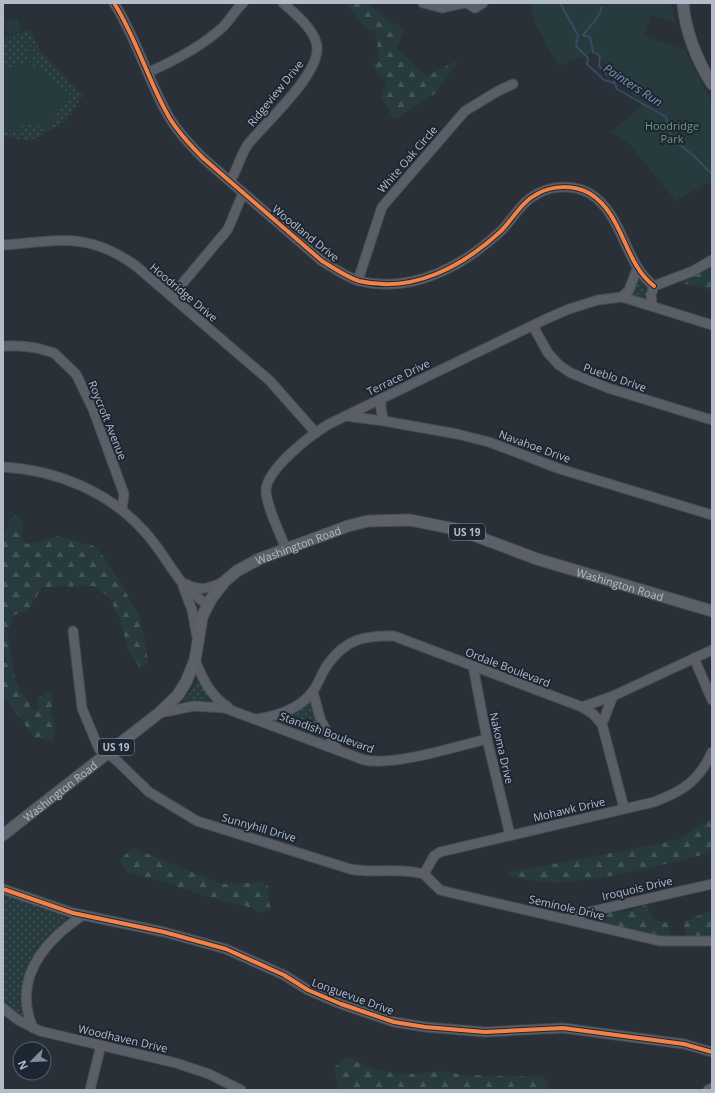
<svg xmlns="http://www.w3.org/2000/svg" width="715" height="1093" font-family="'Open Sans',sans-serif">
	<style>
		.grass { fill: url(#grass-dots) }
		.forest { fill: url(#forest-firs) }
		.park { fill: #273a3e }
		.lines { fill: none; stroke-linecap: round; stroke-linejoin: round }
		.stream { stroke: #384963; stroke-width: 2 }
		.minor-casing { stroke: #484c53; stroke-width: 11 }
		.major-casing { stroke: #484c55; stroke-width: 13 }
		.minor { stroke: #5a5e66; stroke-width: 9 }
		.major { stroke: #5c6168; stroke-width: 11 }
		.cycleway-casing { stroke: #1d2633; stroke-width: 6 }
		.cycleway { stroke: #f48246; stroke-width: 4 }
		.labels { text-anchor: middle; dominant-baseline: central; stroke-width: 4; stroke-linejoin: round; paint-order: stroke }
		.shield { fill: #1d2633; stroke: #878f9c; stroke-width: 1 }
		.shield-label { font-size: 10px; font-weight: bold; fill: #b4bcc9 }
		.street-label { font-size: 11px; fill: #b4bcc9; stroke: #1d2633 }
		.park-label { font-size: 11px; fill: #6b9a76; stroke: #1d2633 }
		.water-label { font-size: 12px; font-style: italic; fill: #7c92b1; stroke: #1d2633 }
	</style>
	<defs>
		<pattern id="grass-dots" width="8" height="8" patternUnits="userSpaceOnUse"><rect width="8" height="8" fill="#273a3e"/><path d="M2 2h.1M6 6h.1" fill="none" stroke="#445559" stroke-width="1.8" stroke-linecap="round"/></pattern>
		<pattern id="forest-firs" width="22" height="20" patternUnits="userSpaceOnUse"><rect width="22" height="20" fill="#273a3e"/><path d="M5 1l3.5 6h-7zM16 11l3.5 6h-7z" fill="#445559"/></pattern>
	</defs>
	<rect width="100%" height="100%" fill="#2a3038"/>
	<g class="grass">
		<polygon points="30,30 40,51 83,95 65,122 30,141 7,137 3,134 3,45 7,37"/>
		<polygon points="639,278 649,287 648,300 633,296 632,291"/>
		<polygon points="199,676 210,695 207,701 196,701 182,704"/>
		<polygon points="313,697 331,745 271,721 295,712"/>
		<polygon points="3,893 64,914 66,917 66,921 45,940 31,963 21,994 23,1018 3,1002"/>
	</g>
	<g class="forest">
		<polygon points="345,3 366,3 405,31 396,48 426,76 459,60 436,93 395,119 381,98 386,83 372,64 380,61 375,29 367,30"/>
		<polygon points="712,264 712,290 682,283"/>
		<polygon points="16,516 23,521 21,538 27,544 57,536 94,546 108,562 139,615 146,645 148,664 140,668 128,649 119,617 109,597 94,586 42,587 29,609 12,616 13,619 7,631 15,680 33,710 38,708 37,698 50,691 53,696 51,714 55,721 54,740 34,738 3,694 3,663 7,663 3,640 3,535 9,525 9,519"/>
		<path d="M712 819V852C664 865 612 879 562 882 544 884 523 879 505 873L658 844 685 837 700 824Z"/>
		<polygon points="136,849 221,884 260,882 269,887 268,898 271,909 260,913 246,906 214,899 151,878 130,874 123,869 120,860 130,850"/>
		<polygon points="647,905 653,920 668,923 671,936 659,937 592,922 592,917 617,910 625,912"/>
		<polygon points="712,910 712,938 686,937 683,922"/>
		<path d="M349 1057C367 1068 388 1074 410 1074 429 1073 444 1069 462 1075L544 1077 549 1084 548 1089 533 1090H340L333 1068Z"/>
	</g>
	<g class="park">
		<polygon points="531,3 671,3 676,23 651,15 644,36 685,50 712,103 712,188 707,183 676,201 626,140 610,133 642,105 595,52 558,66 534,21"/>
		<polygon points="18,18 22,31 9,35 5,22"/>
		<polygon points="26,41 39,56 28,59"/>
		<polygon points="32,61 34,68 37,66 71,95 46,130 32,122 23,124 16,134 3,126 3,68 5,69"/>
	</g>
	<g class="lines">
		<g class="stream">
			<polyline points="560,3 578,35 576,46 588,58 587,64 604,80 615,83 617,89 666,117 672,139 694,156 712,174"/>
			<path d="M602 7C599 19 591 24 583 35L590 37 593 52 600 56 599 66 609 77H613L615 83"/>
		</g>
		<defs>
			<g id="minor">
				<path d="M114 3C137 39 148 81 169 117 178 132 190 145 203 158L322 261C334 268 346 277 359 281 413 294 463 266 501 231 513 219 521 202 537 194 552 185 574 185 589 193 624 214 623 262 654 286"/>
				<polyline points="423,3 442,8 464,3"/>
				<polyline points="467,3 475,8 483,3"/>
				<path d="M149 72C176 60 201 47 223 27 230 20 235 10 243 3"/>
				<path d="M230 181C238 170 240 154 249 143 266 122 326 69 316 42 311 26 295 14 283 3"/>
				<path d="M3 245C58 241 88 231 136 266L270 381 316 433"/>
				<polyline points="358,280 382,207 465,111 498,91 513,84"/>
				<polyline points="654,286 693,271 712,260"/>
				<polyline points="172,296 228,229 243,193"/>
				<polyline points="622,297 629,290 637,269"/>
				<polyline points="652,306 651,295 654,286"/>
				<polyline points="533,326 548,353 559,365 571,373 608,388 712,420"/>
				<polyline points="3,346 20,346 37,348 54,353 76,374 93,409 124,494 122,509"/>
				<polyline points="381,399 381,410 384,421"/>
				<polyline points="345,416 384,421 457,434 489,442 560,469 712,515"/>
				<path d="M3 467C56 470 108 491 144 531 158 546 168 564 180 580 188 590 198 597 207 605"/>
				<path d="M286 549C280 533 267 508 266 491 266 469 311 435 329 424L546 319 569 309 598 300 622 297 712 325"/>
				<path d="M186 584C200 592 211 588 225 581"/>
				<polyline points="183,586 192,610 197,637"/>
				<path d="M73 631 82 708 99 749 114 758 149 792 197 821 350 869C374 874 400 867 424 874"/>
				<polyline points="694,658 712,700"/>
				<path d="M195 660C203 679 210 696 228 707"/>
				<polyline points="473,666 487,739 510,835"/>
				<polyline points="313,692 321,721 338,750"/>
				<polyline points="613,696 602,724 624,808"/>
				<polyline points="582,707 593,714 602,724"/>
				<path d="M159 713 194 706 225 708 364 760C397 766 453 747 487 739"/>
				<path d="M257 719C277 716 300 709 313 691 319 683 322 672 328 664 346 639 365 635 394 636L582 707 613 696 712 650"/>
				<path d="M424 874 434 856 440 852 654 802C683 791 699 781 712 752"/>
				<polyline points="424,874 440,890 452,893 660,941 712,941"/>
				<polyline points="3,889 73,913 164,932 226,949 284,975 308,990 341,1004 394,1022 425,1027 485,1032 563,1028 684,1044 712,1052"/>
				<polyline points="568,918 593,911 712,884"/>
				<polyline points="3,1008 18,1020 40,1031 176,1063 209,1074 241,1090"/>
				<path d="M33 1028C12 979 43 942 83 915"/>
				<polyline points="90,1090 101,1045"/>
				<polyline points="708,1090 712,1088"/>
			</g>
			<g id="major">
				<path d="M683 3C685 30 697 61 712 84"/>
				<path id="s1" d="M3 835 159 713 178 695 186 682 195 660 202 617 211 599 225 581 237 571 259 559 348 526 368 521 410 520 460 530 537 559 712 611"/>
			</g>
		</defs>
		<use href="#minor" class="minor-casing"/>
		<use href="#major" class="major-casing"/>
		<use href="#minor" class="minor"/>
		<use href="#major" class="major"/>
		<defs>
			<g id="cycleway">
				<path d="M114 3C137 39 148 81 169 117 178 132 190 145 203 158L322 261C334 268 346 277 359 281 413 294 463 266 501 231 513 219 521 202 537 194 552 185 574 185 589 193 624 214 623 262 654 286"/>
				<polyline points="3,889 73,913 164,932 226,949 284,975 308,990 341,1004 394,1022 425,1027 485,1032 563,1028 684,1044 712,1052"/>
			</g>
		</defs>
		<use href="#cycleway" class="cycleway-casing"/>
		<use href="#cycleway" class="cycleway"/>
	</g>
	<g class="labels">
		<g class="shield">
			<rect x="449" y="524" width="36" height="16" rx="3"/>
			<rect x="98" y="739" width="36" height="16" rx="3"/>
		</g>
		<g class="shield-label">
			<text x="467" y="532">US 19</text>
			<text x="116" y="747">US 19</text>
		</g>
		<g class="street-label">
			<text transform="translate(275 93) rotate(-51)">Ridgeview Drive</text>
			<text transform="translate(407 159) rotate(-49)">White Oak Circle</text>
			<text transform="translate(306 233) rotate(39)">Woodland Drive</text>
			<text transform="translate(184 292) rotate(40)">Hoodridge Drive</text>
			<text transform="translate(398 377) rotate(-26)">Terrace Drive</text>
			<text transform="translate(615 377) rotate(19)">Pueblo Drive</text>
			<text transform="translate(108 420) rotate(68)">Roycroft Avenue</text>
			<text transform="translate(535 446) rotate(20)">Navahoe Drive</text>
			<text stroke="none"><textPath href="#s1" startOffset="432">Washington Road</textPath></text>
			<text stroke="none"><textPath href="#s1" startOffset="768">Washington Road</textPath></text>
			<text transform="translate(508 667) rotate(21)">Ordale Boulevard</text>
			<text transform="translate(327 732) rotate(20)">Standish Boulevard</text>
			<text transform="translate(502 748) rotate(77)">Nakoma Drive</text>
			<text stroke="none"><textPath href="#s1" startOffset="72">Washington Road</textPath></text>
			<text transform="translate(569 809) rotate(-13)">Mohawk Drive</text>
			<text transform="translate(259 827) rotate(16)">Sunnyhill Drive</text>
			<text transform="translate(637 888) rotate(-13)">Iroquois Drive</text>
			<text transform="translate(567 907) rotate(13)">Seminole Drive</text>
			<text transform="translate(353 996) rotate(20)">Longuevue Drive</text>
			<text transform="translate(123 1038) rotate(13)">Woodhaven Drive</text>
		</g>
		<g class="park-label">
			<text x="672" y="125">Hoodridge<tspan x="672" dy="13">Park</tspan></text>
		</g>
		<g class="water-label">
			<text transform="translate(633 85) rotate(33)">Painters Run</text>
		</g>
	</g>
	<rect width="715" height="1093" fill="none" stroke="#b4bcc9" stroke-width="8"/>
	<g transform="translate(32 1061) rotate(246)"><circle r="19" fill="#1d2633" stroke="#59626f"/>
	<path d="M0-3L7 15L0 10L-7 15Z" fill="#848b96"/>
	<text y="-6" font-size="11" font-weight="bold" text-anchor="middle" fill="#b4bcc9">N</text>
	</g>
</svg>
